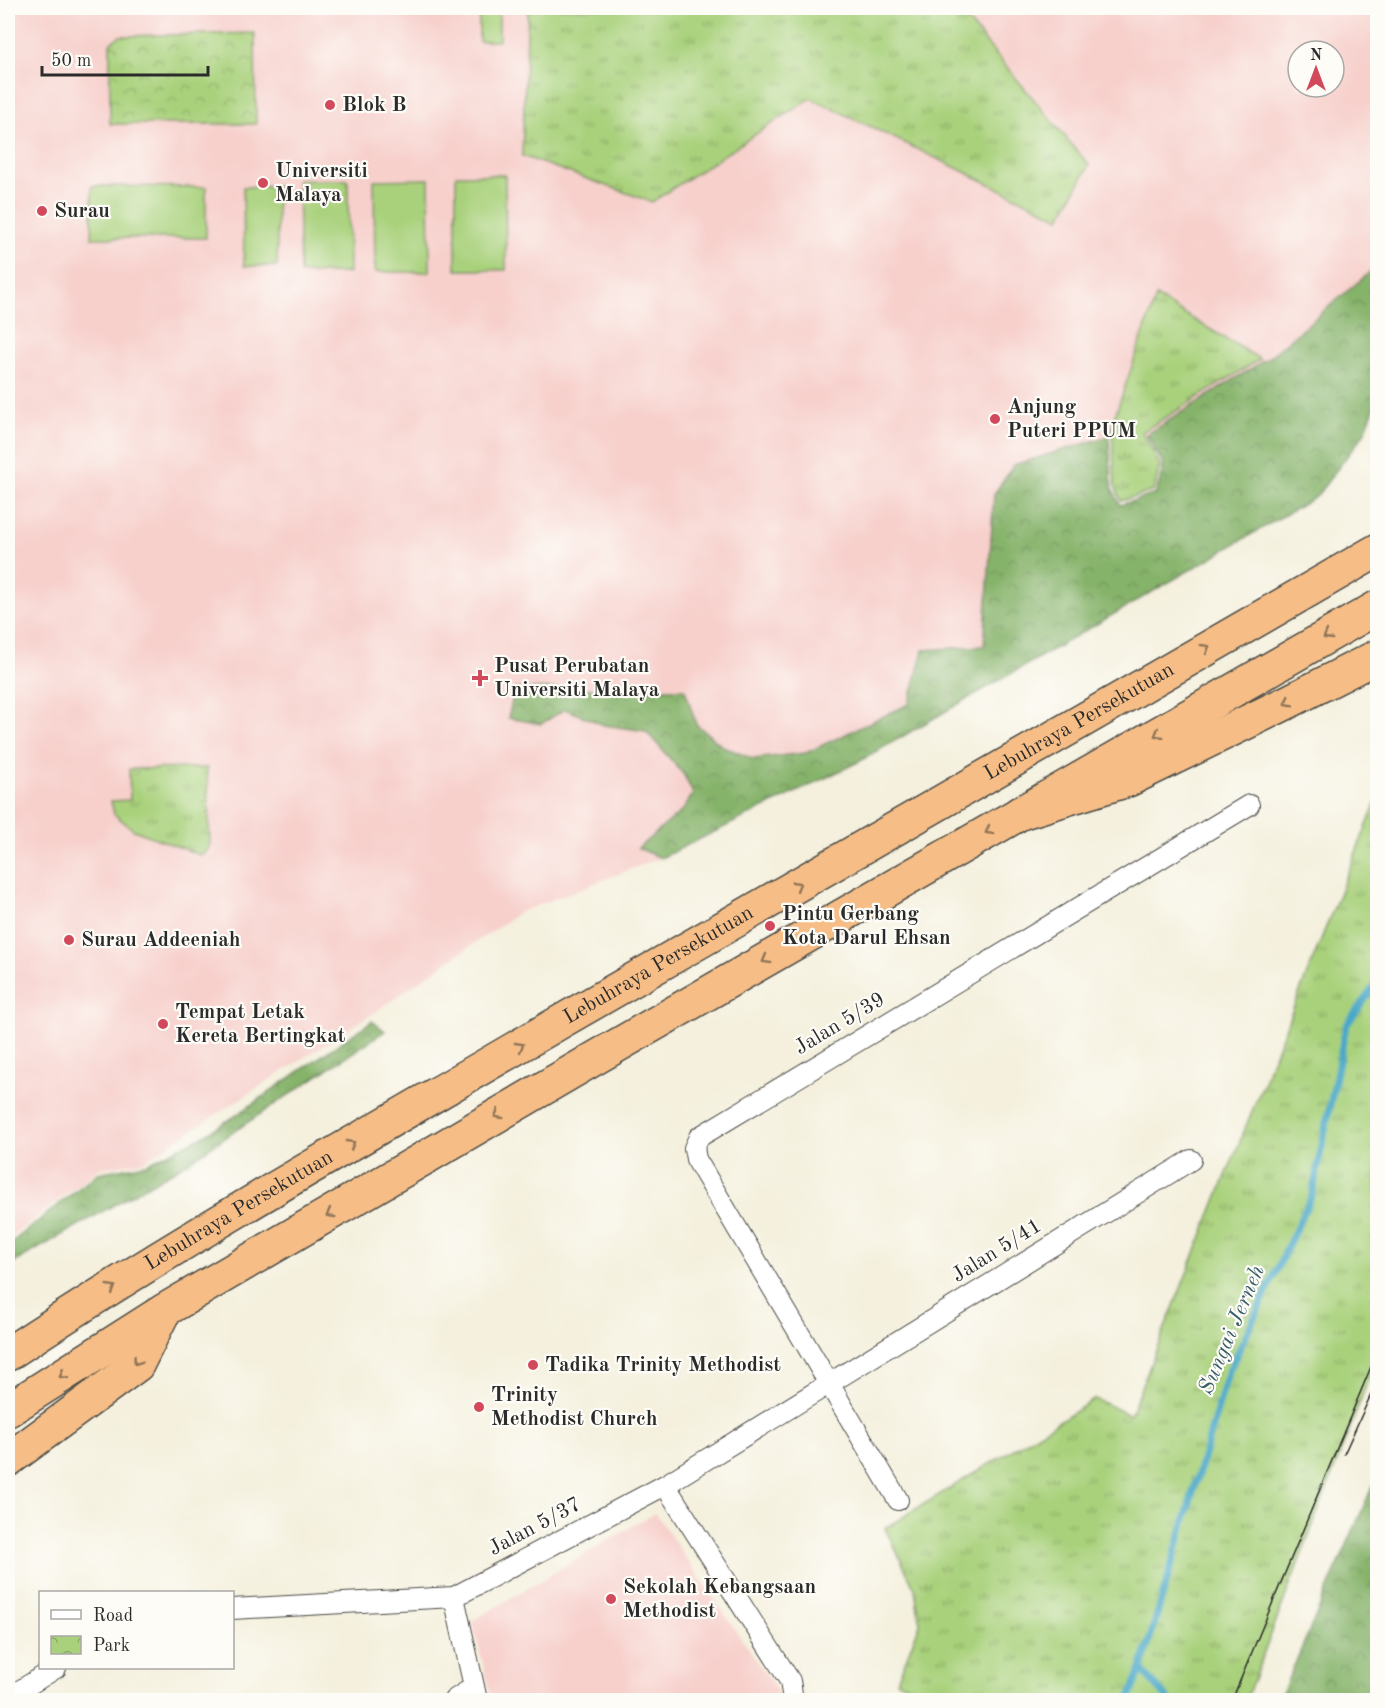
<svg xmlns="http://www.w3.org/2000/svg" width="1385" height="1708" font-family="'Old Standard TT',serif">
	<style>
		.built { fill: #f7d0cc; fill-rule: evenodd }
		.grass { fill: url(#grass-tufts); stroke: #6a7e53; stroke-width: 1.5 }
		.forest { fill: url(#forest-crowns); stroke: #586f4b; stroke-width: 1.5 }
		.park { fill: url(#park-crowns); stroke: #6a7e53; stroke-width: 1.5 }
		.pitch { fill: #a9d17b; stroke: #6a7e53; stroke-width: 1.5 }
		.lines { fill: none; stroke-linecap: round; stroke-linejoin: round }
		.stream { stroke: #49a8c8; stroke-width: 7 }
		.minor-casing { stroke: #494946; stroke-width: 22 }
		.trunk-casing { stroke: #494946; stroke-width: 36 }
		.motorway-casing { stroke: #494946; stroke-width: 36 }
		.minor { stroke: #fff; stroke-width: 20 }
		.trunk { stroke: #f6be86; stroke-width: 33 }
		.motorway { stroke: #f6be86; stroke-width: 33 }
		.tram { stroke: #2b2b2b; stroke-width: 1.5 }
		.oneway { stroke: #907458 }
		.poi-dot { fill: #d1495b; stroke: #fdfcf7; stroke-width: 2 }
		.labels { text-anchor: middle; dominant-baseline: central; stroke-width: 4.5; stroke-linejoin: round; paint-order: stroke }
		.poi-label { font-size: 21px; font-weight: bold; fill: #2b2b2b; stroke: #fdfcf7; text-anchor: start }
		.street-label { font-size: 21px; fill: #2b2b2b; stroke: #fdfcf7 }
		.water-label { font-size: 22px; font-style: italic; fill: #375d6a; stroke: #fdfcf7 }
	</style>
	<defs>
		<pattern id="grass-tufts" width="24" height="20" patternUnits="userSpaceOnUse" patternTransform="scale(1.5)"><rect width="24" height="20" fill="#a9d17b"/><path d="M3 7l-1-3M5 7V3M7 7l1-3M15 17l-1-3M17 17v-4M19 17l1-3" fill="none" stroke="#8aaa65"/></pattern>
		<pattern id="forest-crowns" width="20" height="18" patternUnits="userSpaceOnUse" patternTransform="scale(1.5)"><rect width="20" height="18" fill="#86b36b"/><path d="M2 6a3 3 0 1 1 6 0M12 15a3 3 0 1 1 6 0" fill="none" stroke="#6e9258"/></pattern>
		<pattern id="park-crowns" width="20" height="18" patternUnits="userSpaceOnUse" patternTransform="scale(1.5)"><rect width="20" height="18" fill="#a9d17b"/><path d="M2 6a3 3 0 1 1 6 0M12 15a3 3 0 1 1 6 0" fill="none" stroke="#8aaa65"/></pattern>
	</defs>
	<rect width="100%" height="100%" fill="#fdfcf7"/>
	<filter id="ink" filterUnits="userSpaceOnUse"><feTurbulence type="fractalNoise" baseFrequency=".0167" numOctaves="2"/><feDisplacementMap in="SourceGraphic" scale="12" xChannelSelector="R" yChannelSelector="G"/><feConvolveMatrix kernelMatrix="1 2 1 2 8 2 1 2 1" color-interpolation-filters="sRGB"/></filter>
	<filter id="wash" filterUnits="userSpaceOnUse"><feTurbulence type="fractalNoise" baseFrequency=".008" numOctaves="4" result="noise"/><feDisplacementMap in="SourceGraphic" scale="24" xChannelSelector="R" yChannelSelector="G"/><feGaussianBlur stdDeviation="1.35" result="paint"/><feColorMatrix in="noise" values="0 0 0 0 0 0 0 0 0 0 0 0 0 0 0 0 0 1.4 0 .05"/><feComposite in="paint" operator="in"/></filter>
	<g filter="url(#wash)">
		<rect width="100%" height="100%" fill="#f4f0dd"/>
		<g class="built">
			<path d="M8 8H1377V266L1268 358 1146 435 1109 436 994 494 984 646 920 710 660 858 520 912 369 1016 144 1161 99 1169 8 1239ZM1298 51H1334V87H1298Z"/>
			<polygon points="655,1513 776,1689 780,1700 492,1700 472,1621"/>
		</g>
		<g class="grass">
			<polygon points="528,8 957,8 1089,165 1060,218 811,98 652,202 522,156"/>
			<polygon points="1156,297 1260,359 1142,432 1160,465 1154,491 1121,501 1115,486 1112,424"/>
			<polygon points="207,768 210,845 206,852 200,855 134,830 114,814 111,801 130,800 129,769"/>
			<polygon points="1377,800 1377,1357 1246,1700 949,1700 897,1681 920,1624 915,1589 885,1528 1095,1399 1130,1415"/>
		</g>
		<g class="forest">
			<polygon points="1377,266 1377,401 1364,434 1316,497 860,761 661,858 638,848 683,810 693,794 684,775 646,731 604,725 565,709 541,724 508,718 515,689 685,689 696,724 722,746 753,759 806,753 909,704 923,650 984,646 994,494 1014,465 1109,436 1112,488 1120,505 1156,494 1164,465 1146,435 1268,358"/>
			<polygon points="372,1021 385,1031 185,1164 8,1266 8,1245 98,1173 146,1164 203,1136 232,1118"/>
			<polygon points="1377,1476 1377,1700 1279,1700"/>
		</g>
		<polygon class="park" points="255,33 256,124 110,124 110,43 120,36"/>
		<g class="pitch">
			<rect x="479" y="8" width="20" height="33"/>
			<polygon points="456,175 505,175 506,270 456,270"/>
			<polygon points="429,179 430,272 375,272 374,180"/>
			<polygon points="298,180 348,180 349,273 300,273"/>
			<polygon points="92,186 206,187 206,238 92,238"/>
			<polygon points="277,186 277,266 244,266 243,187"/>
			<polygon points="694,1695 694,1700 603,1700 603,1698"/>
		</g>
		<g class="lines">
			<g class="stream">
				<polyline points="1141,1669 1169,1700"/>
				<polyline points="1129,1700 1141,1669 1228,1373 1312,1195 1346,1026 1378,981"/>
			</g>
		</g>
	</g>
	<g filter="url(#ink)">
		<g class="lines">
			<defs>
				<g id="minor">
					<polyline points="665,1485 790,1681 793,1700"/>
					<polyline points="898,1500 696,1159 694,1148 699,1137 1249,805"/>
					<polyline points="454,1597 477,1700"/>
					<polyline points="232,1609 454,1597 665,1485 1191,1160"/>
					<polyline points="8,1698 56,1668"/>
					<polyline points="454,1700 474,1687"/>
				</g>
				<g id="trunk">
					<path id="s1" d="M8 1354C185 1237 371 1133 555 1025 829 866 1103 707 1378 550"/>
					<polyline points="8,1410 165,1310 585,1064 1378,607"/>
					<polyline points="8,1460 137,1365 164,1311"/>
				</g>
				<polyline id="motorway" points="1020,813 1128,780 1288,702 1378,656"/>
			</defs>
			<use href="#minor" class="minor-casing"/>
			<use href="#trunk" class="trunk-casing"/>
			<use href="#motorway" class="motorway-casing"/>
			<use href="#minor" class="minor"/>
			<use href="#trunk" class="trunk"/>
			<use href="#motorway" class="motorway"/>
			<g class="tram">
				<polyline points="1344,1454 1378,1379"/>
				<polyline points="1232,1700 1378,1350"/>
			</g>
		</g>
		<defs><path id="oneway-chevron" d="M-2-3.5L2.5 0L-2 3.5" fill="none" stroke-width="1.6" stroke-linecap="round" stroke-linejoin="round" transform="scale(1.5)"/></defs>
		<g class="oneway">
			<use href="#oneway-chevron" transform="translate(1327 636) rotate(150)"/>
			<use href="#oneway-chevron" transform="translate(1206 648) rotate(-30)"/>
			<use href="#oneway-chevron" transform="translate(1288 702) rotate(153)"/>
			<use href="#oneway-chevron" transform="translate(1158 734) rotate(150)"/>
			<use href="#oneway-chevron" transform="translate(989 831) rotate(150)"/>
			<use href="#oneway-chevron" transform="translate(797 885) rotate(-30)"/>
			<use href="#oneway-chevron" transform="translate(766 960) rotate(150)"/>
			<use href="#oneway-chevron" transform="translate(520 1046) rotate(-30)"/>
			<use href="#oneway-chevron" transform="translate(498 1115) rotate(150)"/>
			<use href="#oneway-chevron" transform="translate(351 1144) rotate(-30)"/>
			<use href="#oneway-chevron" transform="translate(330 1214) rotate(150)"/>
			<use href="#oneway-chevron" transform="translate(112 1288) rotate(-31)"/>
			<use href="#oneway-chevron" transform="translate(137 1361) rotate(126)"/>
			<use href="#oneway-chevron" transform="translate(63 1375) rotate(148)"/>
		</g>
	</g>
	<g class="poi-dot">
		<circle cx="330" cy="105" r="6"/>
		<circle cx="263" cy="183" r="6"/>
		<circle cx="42" cy="211" r="6"/>
		<circle cx="995" cy="419" r="6"/>
		<path d="M477 669h6v6h6v6h-6v6h-6v-6h-6v-6h6z"/>
		<circle cx="770" cy="926" r="6"/>
		<circle cx="69" cy="940" r="6"/>
		<circle cx="163" cy="1024" r="6"/>
		<circle cx="533" cy="1365" r="6"/>
		<circle cx="479" cy="1407" r="6"/>
		<circle cx="611" cy="1599" r="6"/>
	</g>
	<g class="labels">
		<g class="poi-label">
			<text x="342" y="105">Blok B</text>
			<text x="275" y="171">Universiti<tspan x="275" dy="24">Malaya</tspan></text>
			<text x="54" y="211">Surau</text>
			<text x="1007" y="407">Anjung<tspan x="1007" dy="24">Puteri PPUM</tspan></text>
			<text x="494" y="666">Pusat Perubatan<tspan x="494" dy="24">Universiti Malaya</tspan></text>
			<text x="782" y="914">Pintu Gerbang<tspan x="782" dy="24">Kota Darul Ehsan</tspan></text>
			<text x="81" y="940">Surau Addeeniah</text>
			<text x="175" y="1012">Tempat Letak<tspan x="175" dy="24">Kereta Bertingkat</tspan></text>
			<text x="545" y="1365">Tadika Trinity Methodist</text>
			<text x="491" y="1395">Trinity<tspan x="491" dy="24">Methodist Church</tspan></text>
			<text x="623" y="1587">Sekolah Kebangsaan<tspan x="623" dy="24">Methodist</tspan></text>
		</g>
		<g class="street-label">
			<text stroke="none"><textPath href="#s1" startOffset="1244">Lebuhraya Persekutuan</textPath></text>
			<text stroke="none"><textPath href="#s1" startOffset="758">Lebuhraya Persekutuan</textPath></text>
			<text transform="translate(840 1024) rotate(-31)">Jalan 5/39</text>
			<text stroke="none"><textPath href="#s1" startOffset="272">Lebuhraya Persekutuan</textPath></text>
			<text transform="translate(997 1251) rotate(-32)">Jalan 5/41</text>
			<text transform="translate(535 1527) rotate(-28)">Jalan 5/37</text>
		</g>
		<g class="water-label">
			<text transform="translate(1232 1330) rotate(-67)">Sungai Jerneh</text>
		</g>
	</g>
	<rect width="1385" height="1708" fill="none" stroke="#fdfcf7" stroke-width="30"/>
	<rect x="39" y="1591" width="195" height="78" fill="#fdfcf7" stroke="#a9a8a5" stroke-width="1.5"/>
	<rect x="51" y="1610" width="30" height="9" fill="#ffffff" stroke="#a9a8a5" stroke-width="1.5"/>
	<text x="93" y="1621" font-size="18" fill="#2b2b2b">Road</text>
	<rect x="51" y="1636" width="30" height="18" fill="url(#park-crowns)" stroke="#a9a8a5" stroke-width="1.5"/>
	<text x="93" y="1651" font-size="18" fill="#2b2b2b">Park</text>
	<g transform="translate(1316 69)"><circle r="28" fill="#fdfcf7" stroke="#a9a8a5" stroke-width="1.5"/>
	<path d="M0-4.5L10 22L0 15L-10 22Z" fill="#d1495b"/>
	<text y="-9" font-size="16" font-weight="bold" text-anchor="middle" fill="#2b2b2b">N</text>
	</g>
	<path d="M42 66v9h166v-9" fill="none" stroke="#2b2b2b" stroke-width="3"/>
	<text x="51" y="66" font-size="18" fill="#2b2b2b" stroke="#fdfcf7" stroke-width="4.5" paint-order="stroke">50 m</text>
</svg>
